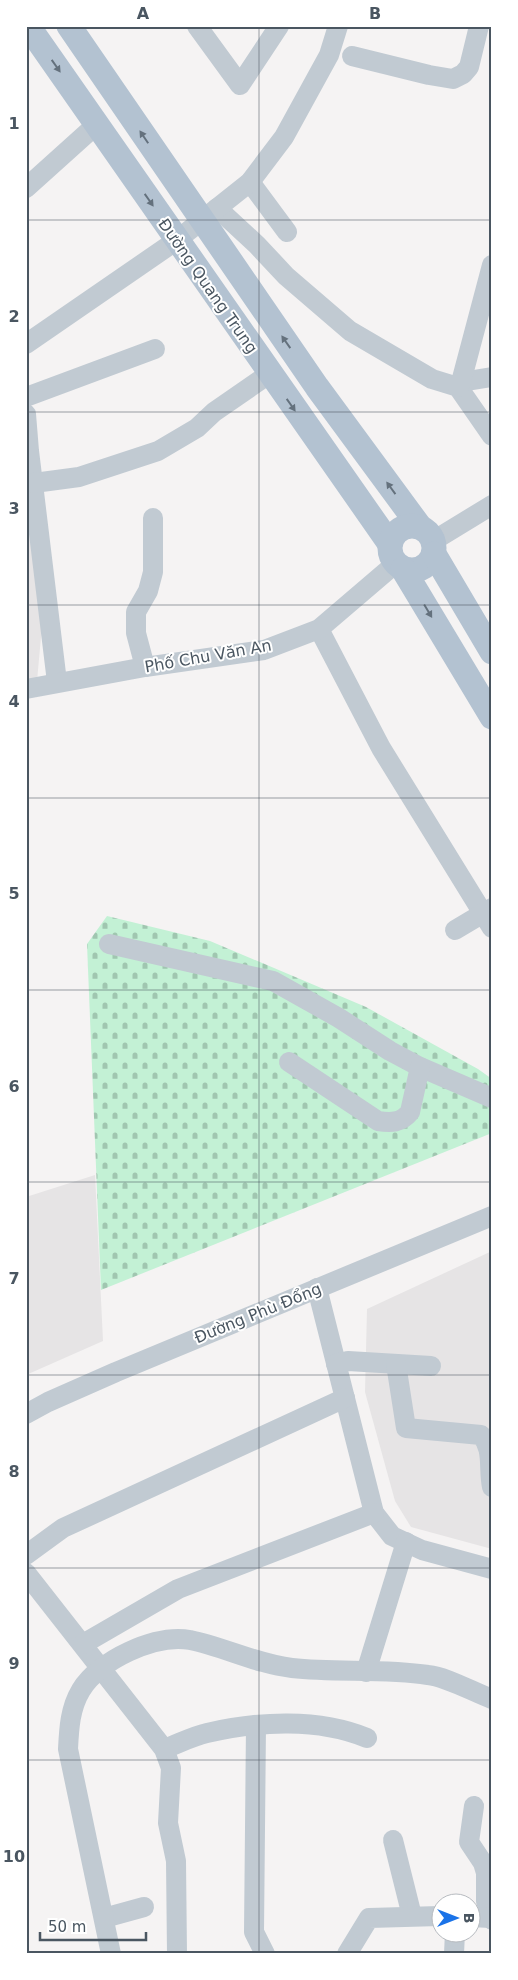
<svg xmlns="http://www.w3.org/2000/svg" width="518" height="1980" font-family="'DejaVu Sans',sans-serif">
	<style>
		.education { fill: #e6e4e5 }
		.cemetery { fill: url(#cemetery-stones) }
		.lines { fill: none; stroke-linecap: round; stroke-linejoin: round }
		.minor { stroke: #c1cad2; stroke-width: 20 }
		.major { stroke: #b3c2d1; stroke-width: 25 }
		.oneway { fill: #64717d }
		.grid { fill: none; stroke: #4a5661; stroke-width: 1; stroke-opacity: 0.55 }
		.labels { text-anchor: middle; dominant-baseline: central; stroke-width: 4; stroke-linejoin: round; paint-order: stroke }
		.street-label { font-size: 16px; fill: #4a5661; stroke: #fff }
		.neatline { fill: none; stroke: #4a5661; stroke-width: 2 }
		.grid-label { font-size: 16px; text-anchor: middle; font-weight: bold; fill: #4a5661 }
	</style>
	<defs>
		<pattern id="cemetery-stones" width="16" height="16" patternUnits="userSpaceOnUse" patternTransform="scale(1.25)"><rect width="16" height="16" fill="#c3f1d5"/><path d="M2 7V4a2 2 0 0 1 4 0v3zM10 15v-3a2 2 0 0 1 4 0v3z" fill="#a0c6b0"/></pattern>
	</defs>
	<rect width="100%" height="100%" fill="#f5f3f3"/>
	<g class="education">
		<polygon points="26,502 43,615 37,681 26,684"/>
		<polygon points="95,1175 103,1341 26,1375 26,1197"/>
		<polygon points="492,1251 492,1549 411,1527 395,1501 365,1392 367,1309"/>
	</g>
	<polygon class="cemetery" points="107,916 210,941 366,1007 478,1069 492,1079 492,1133 101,1290 87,944"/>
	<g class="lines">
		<g class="minor">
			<polyline points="197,26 240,85 279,26"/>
			<polyline points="352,56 429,75 453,79 463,74 469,67 479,26"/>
			<polyline points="250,182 287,232"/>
			<polyline points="26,188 96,125"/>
			<polyline points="217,208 257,245 286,276 350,331 432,379 458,387 492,436"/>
			<polyline points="26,344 177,240 250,182 284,137 329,55 338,26"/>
			<polyline points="461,382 492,377"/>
			<polyline points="458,387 461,382 492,265"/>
			<polyline points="26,397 155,349"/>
			<polyline points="26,414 29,451 57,682"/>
			<polyline points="34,483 79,477 158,451 197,428 214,412 269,374"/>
			<polyline points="433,541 492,505"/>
			<polyline points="319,629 381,748 492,928"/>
			<polyline points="145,667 136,633 136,612 148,591 153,572 153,518"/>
			<polyline points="26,689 145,667 264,650 319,629 395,564"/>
			<polyline points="455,930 492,908"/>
			<polyline points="109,944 273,981 339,1018 390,1051 420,1067 492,1098"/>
			<path d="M289 1062 378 1121C391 1123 401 1123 410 1112L420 1067"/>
			<polyline points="317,1288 374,1513 392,1536 422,1550 492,1569"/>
			<polyline points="336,1364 348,1361 431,1366"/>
			<path d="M396 1364 406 1428 481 1435C494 1449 488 1469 492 1487"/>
			<polyline points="26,1414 48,1402 116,1372 492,1216"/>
			<polyline points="26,1555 63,1528 345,1398"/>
			<polyline points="26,1573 164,1749 171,1768 168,1823 176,1861 177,1954"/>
			<polyline points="83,1644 178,1589 374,1513"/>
			<polyline points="366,1672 406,1542"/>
			<polyline points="256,1725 254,1932 265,1954"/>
			<path d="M164 1749C178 1744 193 1736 207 1733 258 1721 319 1718 367 1738"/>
			<polyline points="474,1806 469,1842 483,1863 486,1873 486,1901 492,1920"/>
			<polyline points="393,1840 412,1916"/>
			<polyline points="470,1917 491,1918"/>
			<polyline points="104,1918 144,1907"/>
			<path d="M111 1954 68 1749C69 1729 70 1708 81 1690 99 1660 155 1634 190 1640 224 1647 257 1664 292 1668 337 1673 383 1668 428 1675 447 1677 473 1692 492 1699"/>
			<polyline points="347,1954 369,1918 440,1916"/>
			<polyline points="454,1954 455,1932"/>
		</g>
		<g class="major">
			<polyline points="28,26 390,544"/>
			<polyline points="69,26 317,387 420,527"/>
			<circle cx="412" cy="548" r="22"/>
			<polyline points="434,554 492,652"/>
			<polyline points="403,569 492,717"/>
		</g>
	</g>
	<defs><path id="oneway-solid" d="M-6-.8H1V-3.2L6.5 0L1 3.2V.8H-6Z" transform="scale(1.25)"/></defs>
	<g class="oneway">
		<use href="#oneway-solid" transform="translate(56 66) rotate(55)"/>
		<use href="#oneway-solid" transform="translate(144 137) rotate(-124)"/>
		<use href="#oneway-solid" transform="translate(149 200) rotate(55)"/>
		<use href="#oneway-solid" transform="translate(286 342) rotate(-125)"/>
		<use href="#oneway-solid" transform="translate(291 405) rotate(55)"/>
		<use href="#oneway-solid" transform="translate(391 488) rotate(-126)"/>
		<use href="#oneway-solid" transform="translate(428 611) rotate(59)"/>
	</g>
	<path class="grid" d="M259 26V1954M26 220H492M26 412H492M26 605H492M26 798H492M26 990H492M26 1182H492M26 1375H492M26 1568H492M26 1760H492"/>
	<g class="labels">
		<g class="street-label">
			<text transform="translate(208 286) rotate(55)">Đường Quang Trung</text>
			<text transform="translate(208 656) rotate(-10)">Phố Chu Văn An</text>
			<text transform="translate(258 1313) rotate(-22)">Đường Phù Đổng</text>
		</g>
	</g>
	<rect width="518" height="1980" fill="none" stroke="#ffffff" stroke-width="55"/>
	<g transform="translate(456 1918) rotate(90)"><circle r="24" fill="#ffffff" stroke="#b7bbc0"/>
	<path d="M0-4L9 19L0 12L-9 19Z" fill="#1a73e8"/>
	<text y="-8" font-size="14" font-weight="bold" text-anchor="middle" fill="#4a5661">B</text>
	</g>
	<path d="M40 1932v8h106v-8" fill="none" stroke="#4a5661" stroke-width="2.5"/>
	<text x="48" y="1932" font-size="15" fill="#4a5661" stroke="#ffffff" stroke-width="4" paint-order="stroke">50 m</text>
	<rect x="28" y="28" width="462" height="1924" class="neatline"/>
	<g class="grid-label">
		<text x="143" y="19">A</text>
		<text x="375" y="19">B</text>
		<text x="14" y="129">1</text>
		<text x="14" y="322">2</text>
		<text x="14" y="514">3</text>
		<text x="14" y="707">4</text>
		<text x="14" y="899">5</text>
		<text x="14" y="1092">6</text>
		<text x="14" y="1284">7</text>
		<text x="14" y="1477">8</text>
		<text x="14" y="1669">9</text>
		<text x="14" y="1862">10</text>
	</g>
</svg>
